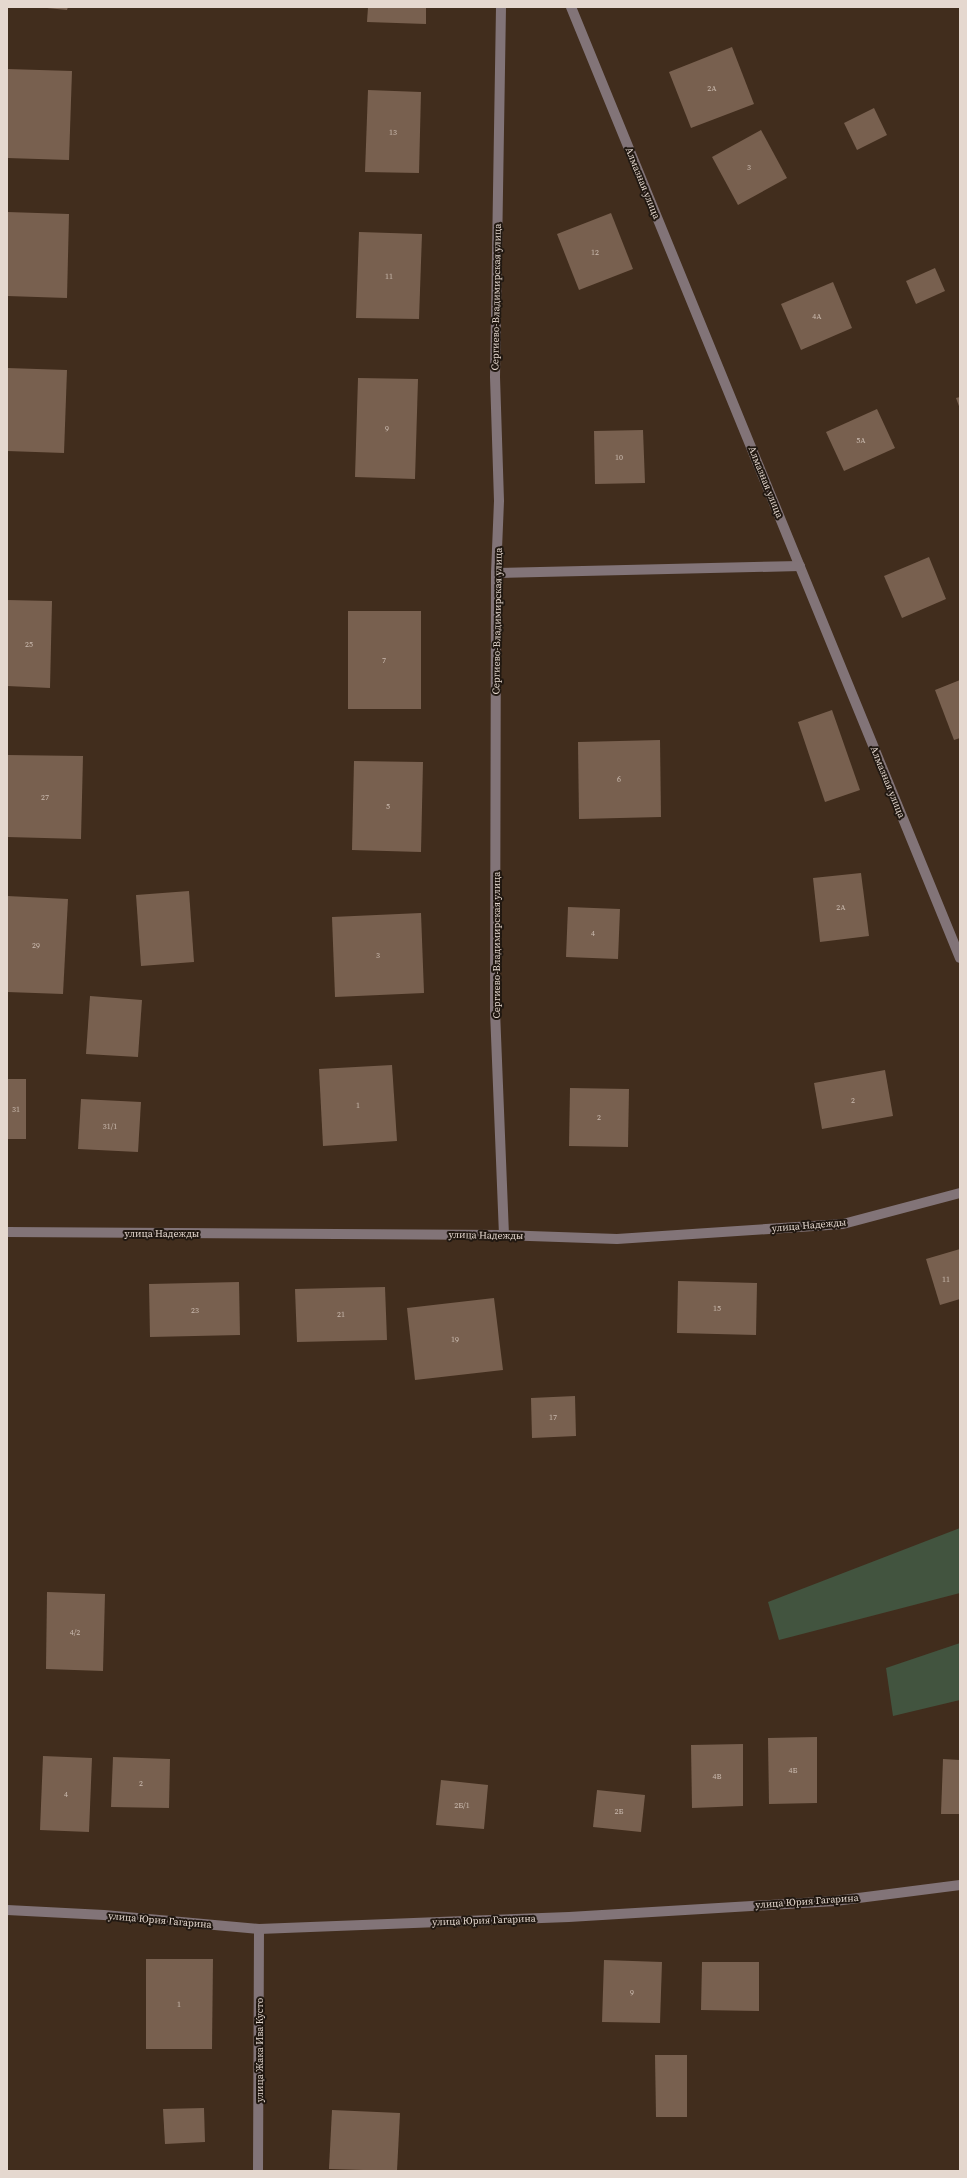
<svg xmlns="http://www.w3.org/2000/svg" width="967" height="2178" font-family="'Source Serif 4',serif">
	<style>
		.green { fill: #42543f }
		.building { fill: #78604f }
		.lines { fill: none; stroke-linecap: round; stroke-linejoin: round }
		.minor { stroke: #827478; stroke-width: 10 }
		.labels { text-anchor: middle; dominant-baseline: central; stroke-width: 4; stroke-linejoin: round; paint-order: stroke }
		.number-label { font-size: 8px; fill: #cabaaf }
		.street-label { font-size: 10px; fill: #e5d8cf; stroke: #211811 }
	</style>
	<rect width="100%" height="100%" fill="#412d1d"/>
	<g class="green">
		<polygon points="960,1528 960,1593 779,1640 768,1602"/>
		<polygon points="960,1643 960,1700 893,1716 886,1668"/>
	</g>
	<g class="building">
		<polygon points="37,7 68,7 67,10"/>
		<polygon points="368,7 426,7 426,24 367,22"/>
		<polygon points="732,47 754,104 691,128 669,72"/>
		<polygon points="7,69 72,71 69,160 7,158"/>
		<polygon points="368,90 421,92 419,173 365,172"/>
		<polygon points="874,108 887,135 857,150 844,123"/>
		<polygon points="761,130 787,178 738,205 712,157"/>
		<polygon points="7,212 69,214 67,298 7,296"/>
		<polygon points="611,213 633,269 579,290 557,234"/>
		<polygon points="359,232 422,234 419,319 356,318"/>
		<polygon points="935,268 945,291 916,304 906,281"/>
		<polygon points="833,282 852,328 801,350 781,304"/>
		<polygon points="7,368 67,370 64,453 7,451"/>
		<polygon points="358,378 418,379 415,479 355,477"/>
		<polygon points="960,397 960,409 956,398"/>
		<polygon points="877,409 895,448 844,471 826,432"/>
		<polygon points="643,430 645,483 595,484 594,431"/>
		<polygon points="929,557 946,599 902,618 884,576"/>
		<polygon points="7,600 52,601 50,688 7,686"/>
		<rect x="348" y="611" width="73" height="98"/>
		<polygon points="960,680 960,738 954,740 935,690"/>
		<polygon points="832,710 860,790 825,802 798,722"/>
		<polygon points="660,740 661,817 579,819 578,742"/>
		<polygon points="7,755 83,756 81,839 7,837"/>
		<polygon points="354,761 423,762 421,852 352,850"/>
		<polygon points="861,873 869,936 820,942 813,878"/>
		<polygon points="189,891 194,962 141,966 136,895"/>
		<polygon points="7,896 68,899 63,994 7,992"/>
		<polygon points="568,907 620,909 618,959 566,957"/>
		<polygon points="421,913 424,993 335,997 332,917"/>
		<polygon points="90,996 142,1000 138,1057 86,1054"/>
		<polygon points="392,1065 397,1141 323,1146 319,1069"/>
		<polygon points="885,1070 893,1116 822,1129 814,1083"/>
		<rect x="7" y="1079" width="19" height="60"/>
		<polygon points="570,1088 629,1089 628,1147 569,1146"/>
		<polygon points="81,1099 141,1102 138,1152 78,1149"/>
		<polygon points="960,1249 960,1299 940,1305 926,1259"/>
		<polygon points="678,1281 757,1283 756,1335 677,1333"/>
		<polygon points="239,1282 240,1335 150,1337 149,1284"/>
		<polygon points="385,1287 387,1340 297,1342 295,1289"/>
		<polygon points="494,1298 503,1370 415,1380 407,1308"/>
		<polygon points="575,1396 576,1436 532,1438 531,1398"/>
		<polygon points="47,1592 105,1594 103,1671 46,1669"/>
		<polygon points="817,1737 817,1803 769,1804 768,1738"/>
		<polygon points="743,1744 743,1806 692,1808 691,1745"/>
		<polygon points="43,1756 92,1758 89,1832 40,1830"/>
		<polygon points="113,1757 170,1759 169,1808 111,1807"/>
		<polygon points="943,1759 960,1760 960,1814 941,1814"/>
		<polygon points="441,1780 488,1785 484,1829 436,1825"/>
		<polygon points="597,1790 645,1795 641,1832 593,1827"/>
		<polygon points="146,1959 213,1959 212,2049 146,2049"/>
		<polygon points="604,1960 662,1962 660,2023 602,2022"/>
		<polygon points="702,1962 759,1962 759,2011 701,2010"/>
		<polygon points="655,2055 687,2055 687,2117 656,2117"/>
		<polygon points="204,2108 205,2142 165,2144 163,2109"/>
		<polygon points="332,2110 400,2113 397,2171 329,2169"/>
	</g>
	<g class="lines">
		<g class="minor">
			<polyline points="501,7 495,377 499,501 496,573 495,1011 504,1235"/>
			<polyline points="571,7 960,958"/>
			<polyline points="496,573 800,566"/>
			<polyline points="7,1232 504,1235 617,1239 843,1224 960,1193"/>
			<polyline points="7,1910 104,1915 259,1929 569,1917 835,1901 960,1885"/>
			<polyline points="258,2171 259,1929"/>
		</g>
	</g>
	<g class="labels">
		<g class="number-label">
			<text x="712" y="88">2А</text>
			<text x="393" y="132">13</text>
			<text x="749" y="167">3</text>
			<text x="595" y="252">12</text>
			<text x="389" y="276">11</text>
			<text x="817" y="316">4А</text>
			<text x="387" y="428">9</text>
			<text x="861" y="440">5А</text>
			<text x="619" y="457">10</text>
			<text x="29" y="644">25</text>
			<text x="384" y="660">7</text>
			<text x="619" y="779">6</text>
			<text x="45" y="797">27</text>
			<text x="388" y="806">5</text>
			<text x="841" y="907">2А</text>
			<text x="593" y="933">4</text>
			<text x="36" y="945">29</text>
			<text x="378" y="955">3</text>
			<text x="853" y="1100">2</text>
			<text x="358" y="1105">1</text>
			<text x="16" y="1109">31</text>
			<text x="599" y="1117">2</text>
			<text x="110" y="1126">31/1</text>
			<text x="946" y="1279">11</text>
			<text x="717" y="1308">15</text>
			<text x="195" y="1310">23</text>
			<text x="341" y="1314">21</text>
			<text x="455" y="1339">19</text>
			<text x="553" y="1417">17</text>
			<text x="75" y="1632">4/2</text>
			<text x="793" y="1770">4Б</text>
			<text x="717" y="1776">4В</text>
			<text x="141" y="1783">2</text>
			<text x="66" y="1794">4</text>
			<text x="462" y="1805">2Б/1</text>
			<text x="619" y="1811">2Б</text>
			<text x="632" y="1992">9</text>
			<text x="179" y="2004">1</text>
		</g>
		<g class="street-label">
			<text transform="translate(643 183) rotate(68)">Алмазная улица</text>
			<text transform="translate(496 297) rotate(-89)">Сергиево-Владимирская улица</text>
			<text transform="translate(766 482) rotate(68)">Алмазная улица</text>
			<text transform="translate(497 621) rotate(-89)">Сергиево-Владимирская улица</text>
			<text transform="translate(888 782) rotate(68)">Алмазная улица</text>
			<text transform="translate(496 945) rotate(-90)">Сергиево-Владимирская улица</text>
			<text transform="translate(809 1225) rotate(-5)">улица Надежды</text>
			<text x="162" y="1233">улица Надежды</text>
			<text transform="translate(486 1235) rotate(1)">улица Надежды</text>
			<text transform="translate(807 1901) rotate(-4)">улица Юрия Гагарина</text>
			<text transform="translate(160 1920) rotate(5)">улица Юрия Гагарина</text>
			<text transform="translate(484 1920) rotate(-2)">улица Юрия Гагарина</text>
			<text transform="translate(259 2050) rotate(-90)">улица Жака Ива Кусто</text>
		</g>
	</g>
	<rect width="967" height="2178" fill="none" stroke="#e5d8cf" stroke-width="16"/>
</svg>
